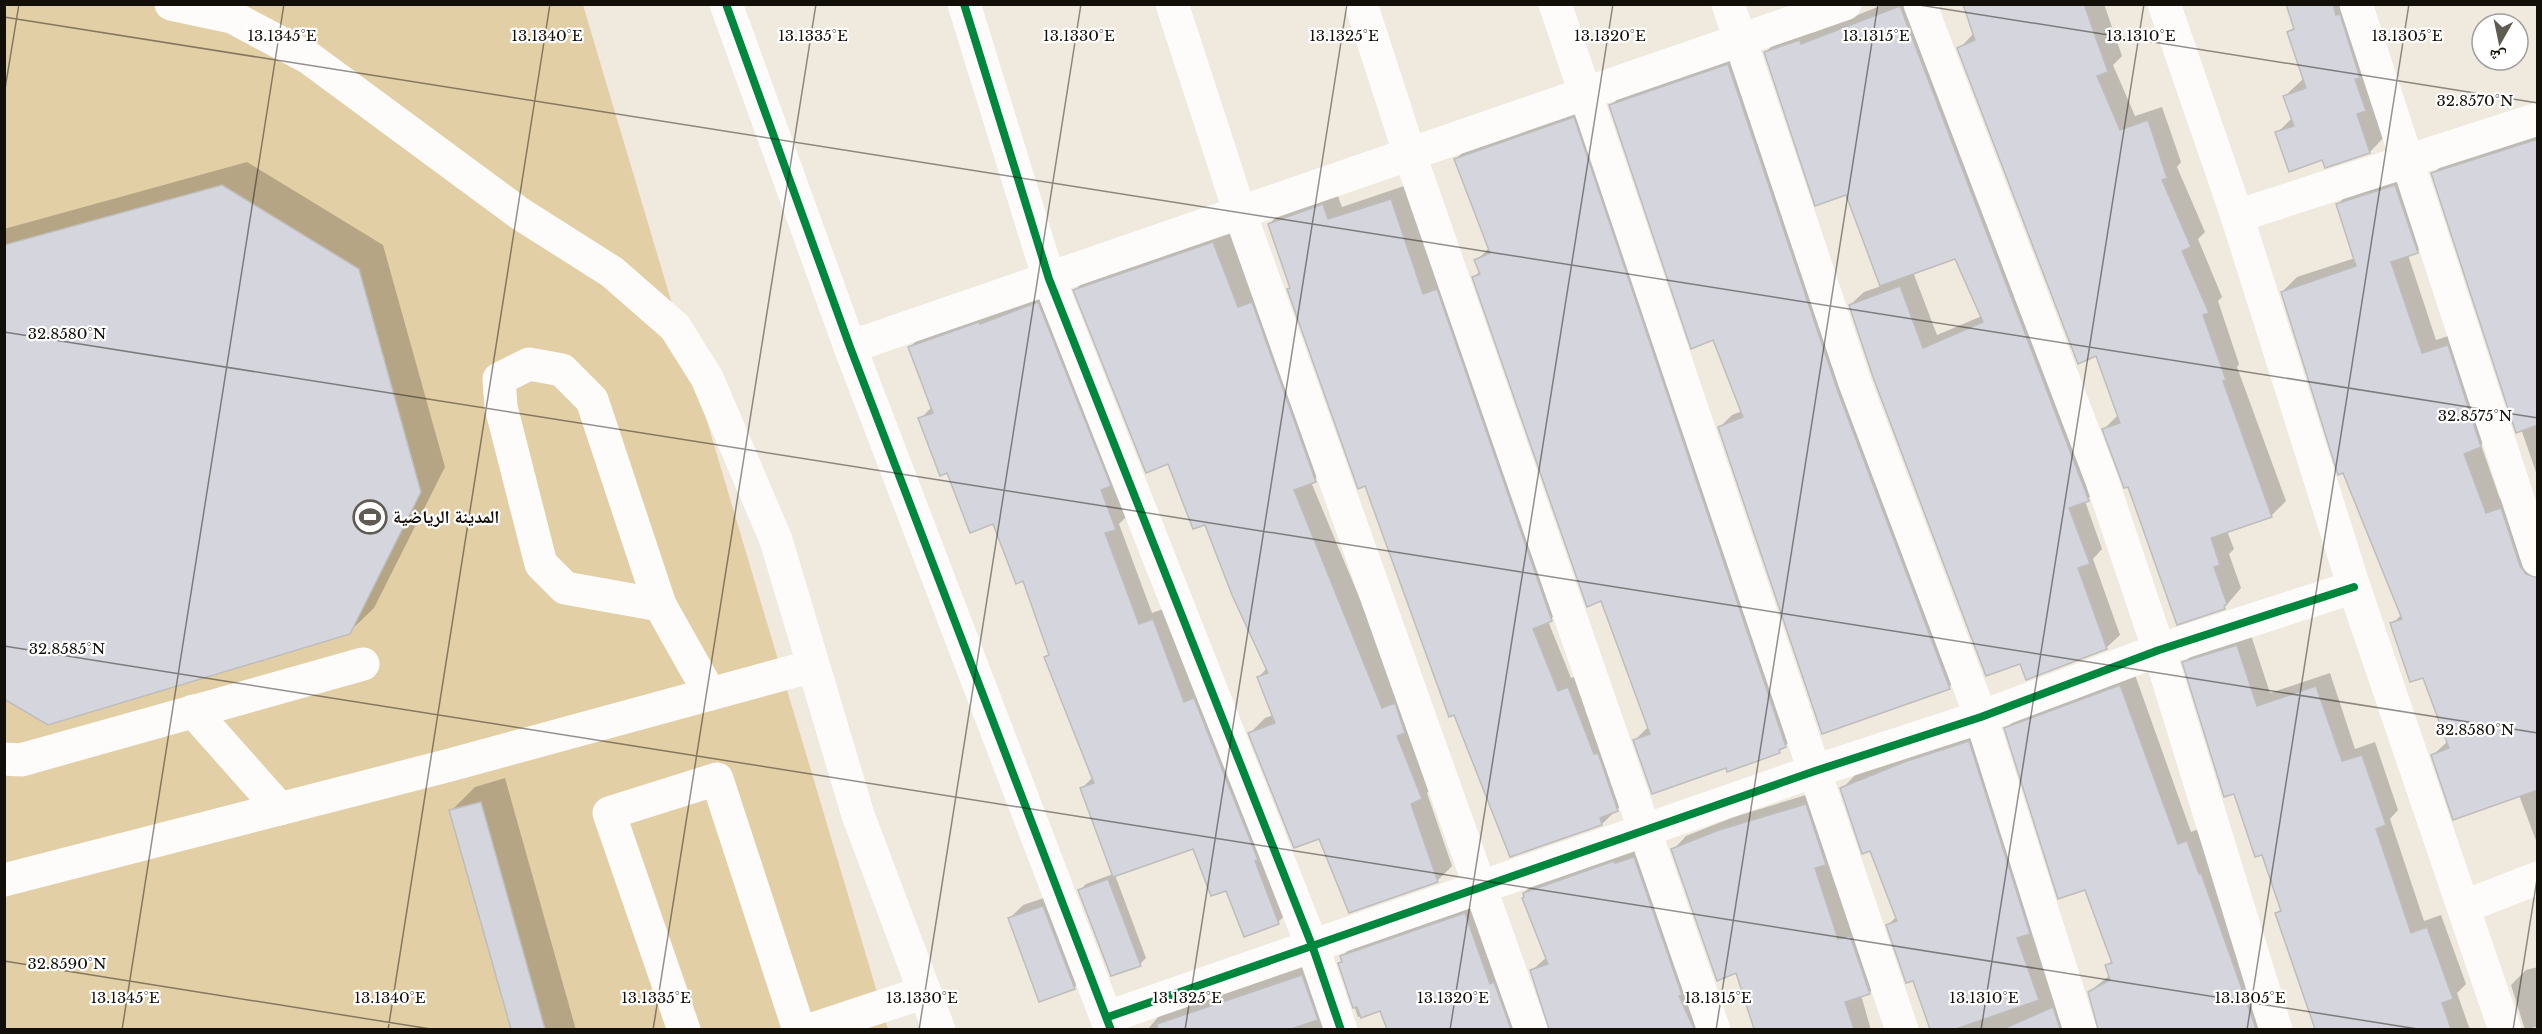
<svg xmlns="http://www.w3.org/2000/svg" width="2542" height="1034" font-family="'Libre Baskerville','Noto Naskh Arabic',serif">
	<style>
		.green { fill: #e3cfa6 }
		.shadow { fill: #0003; fill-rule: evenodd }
		.building { fill: #d5d6dd; stroke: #bebdbc; stroke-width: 1.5 }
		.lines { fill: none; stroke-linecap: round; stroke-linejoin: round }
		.minor { stroke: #fdfcfa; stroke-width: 33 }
		.cycleway-casing { stroke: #fff; stroke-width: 11 }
		.cycleway { stroke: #00873e; stroke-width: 8 }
		.ticks { fill: none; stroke: #120e08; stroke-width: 1.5; stroke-opacity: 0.45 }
		.labels { text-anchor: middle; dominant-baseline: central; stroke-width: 4.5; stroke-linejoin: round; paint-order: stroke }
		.poi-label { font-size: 18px; font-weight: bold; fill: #120e08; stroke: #fff; text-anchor: start }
		.ticks-label { font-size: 15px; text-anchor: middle; fill: #120e08; stroke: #fff; stroke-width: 4.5; stroke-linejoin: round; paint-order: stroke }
	</style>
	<rect width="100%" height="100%" fill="#efe9de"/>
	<polygon class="green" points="5,5 583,5 888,1029 5,1030"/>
	<g class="shadow">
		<path d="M1885 4H1918L2102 486 2085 501 2102 549 2093 559 2120 635 2106 648 2020 662 1850 305 1864 292 1881 286 1847 193 1766 52 1779 39 1815 32ZM1956 257 1982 316 1937 335 1913 272Z"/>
		<polygon points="1964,4 2104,4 2122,56 2113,65 2135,116 2162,107 2181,162 2177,167 2205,232 2198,239 2222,297 2218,301 2239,364 2237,367 2286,501 2271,516 2227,531 2234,549 2229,554 2241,588 2224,608 2129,485 2104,429 2119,414 2097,354 1959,49 1974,33"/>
		<polygon points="2288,4 2358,4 2387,134 2370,152 2323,159 2277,133 2292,118 2285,96 2303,79 2289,32 2295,26"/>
		<polygon points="1741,52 1962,675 1949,687 1823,732 1720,427 1732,415 1742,411 1714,338 1611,106 1623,93"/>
		<polygon points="1587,105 1799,732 1779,752 1635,740 1649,726 1602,599 1474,277 1480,271 1476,261 1490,247 1456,159 1470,145"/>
		<polygon points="2538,130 2538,478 2433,174 2448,159"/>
		<polygon points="247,162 383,245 445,467 374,608 349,632 4,697 4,229"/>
		<polygon points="2410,171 2432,237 2417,252 2408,255 2436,340 2463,331 2495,431 2481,445 2500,499 2516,494 2538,555 2538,846 2519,795 2433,755 2448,741 2424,676 2392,624 2402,614 2282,292 2297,277 2355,258 2338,204 2353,189"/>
		<polygon points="1404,186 1565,606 1548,621 1571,678 1581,674 1631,796 1602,824 1292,287 1269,224 1283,211 1336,191 1342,207"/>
		<polygon points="1228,228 1330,466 1311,482 1437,783 1427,793 1452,866 1437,881 1320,838 1250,733 1265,718 1273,715 1259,677 1267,668 1206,523 1169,462 1075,290 1090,275"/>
		<polygon points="1051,291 1127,516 1119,524 1152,613 1166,608 1291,910 1278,922 1227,889 1194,847 1115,875 1146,958 1140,964 1079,891 1086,884 1113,874 1082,788 1093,777 1046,658 1050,653 1023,579 994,522 948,471 920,419 932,407 910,347 922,335"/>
		<polygon points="2250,632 2270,693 2330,673 2355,749 2375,742 2398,810 2390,819 2424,921 2441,915 2466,984 2457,993 2470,1030 2316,1030 2276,914 2281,909 2263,853 2235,792 2184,663 2198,649"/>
		<polygon points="2134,672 2191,832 2201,828 2277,1030 2099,1030 2089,992 2110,975 2107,966 2113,959 2086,888 2006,729 2020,715"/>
		<polygon points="1982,728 2080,1030 1932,1030 1914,979 1888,925 1897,916 1871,849 1842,789 1855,775"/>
		<polygon points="505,778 576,1030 512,1030 451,811 475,787"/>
		<polygon points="1819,791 1883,979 1869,993 1861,995 1871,1030 1761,1030 1737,971 1673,850 1686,836 1734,817"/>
		<polygon points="1648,844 1713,1030 1551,1030 1531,971 1547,957 1524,893 1538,879"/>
		<polygon points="1056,894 1087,974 1074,988 1010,918 1023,905"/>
		<polygon points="1479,900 1531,1030 1388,1030 1381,1009 1358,1017 1340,963 1343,960 1342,957 1355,943"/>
		<polygon points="1315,963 1326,1030 1147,1030 1159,1016"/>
		<polygon points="2538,967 2538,1030 2535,1027 2525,1030 2511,985 2526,970"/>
	</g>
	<g class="building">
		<polygon points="1963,4 2084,4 2108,72 2097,76 2120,130 2148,120 2167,178 2162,180 2191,247 2182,251 2209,313 2203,315 2226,380 2223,381 2272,517 2211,538 2220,565 2214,567 2227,604 2224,606 2225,609 2177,625 2128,487 2124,488 2102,429 2120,423 2096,356 2078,364 1957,48 1975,40"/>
		<polygon points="2286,4 2333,4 2336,15 2340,14 2360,78 2355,79 2366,111 2357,114 2370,153 2325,168 2322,160 2289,172 2275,132 2294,126 2283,96 2306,88 2287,32 2294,29"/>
		<polygon points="1900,6 2089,501 2069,508 2090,564 2078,568 2107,649 2026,680 2020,664 1986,676 1873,377 1849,305 1900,286 1923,348 1983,322 1955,259 1880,286 1846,195 1815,206 1764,52 1800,40 1801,44"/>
		<polygon points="1728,64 1837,389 1950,689 1822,734 1718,427 1743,417 1713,340 1691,349 1609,105"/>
		<polygon points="1574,117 1786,747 1779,750 1780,753 1727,772 1726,768 1652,794 1633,740 1650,734 1601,601 1587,607 1472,277 1480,274 1474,260 1490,253 1454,159"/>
		<polygon points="2538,139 2538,425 2516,433 2431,173"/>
		<polygon points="222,185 359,269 421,492 350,634 48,725 4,699 4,245"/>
		<polygon points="2395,185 2418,253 2391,262 2422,353 2448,345 2481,447 2464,454 2486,513 2501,508 2520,566 2526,574 2538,578 2538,790 2453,820 2431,755 2449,748 2423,678 2410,682 2390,623 2402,619 2343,473 2338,475 2281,292 2356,266 2336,204"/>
		<polygon points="1391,199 1423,294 1437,289 1552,621 1533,629 1558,691 1568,687 1594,754 1598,753 1618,811 1600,818 1602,825 1510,857 1454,715 1449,717 1365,486 1358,489 1287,289 1290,288 1268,224 1323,204 1328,219"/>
		<polygon points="1213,242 1238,307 1252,302 1316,482 1294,490 1382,708 1395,703 1405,733 1397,736 1422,799 1411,804 1438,882 1349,913 1319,839 1294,848 1248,733 1275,723 1257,677 1268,673 1232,595 1205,525 1193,529 1168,464 1146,473 1073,290"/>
		<polygon points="1038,302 1111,486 1101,490 1116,530 1105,533 1139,624 1153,619 1184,702 1194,698 1258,860 1255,861 1279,924 1244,937 1226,891 1211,896 1193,849 1113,877 1080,788 1094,783 1044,657 1049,655 1023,581 1016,584 993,524 970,533 947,473 940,476 918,418 933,413 908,347 979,322 980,324"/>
		<polygon points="2237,645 2257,706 2316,686 2342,761 2362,755 2386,825 2376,829 2411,933 2427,927 2453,999 2442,1003 2451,1029 2315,1029 2275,913 2281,911 2262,855 2255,857 2234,794 2224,797 2182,662"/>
		<polygon points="2120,685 2178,844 2187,841 2199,874 2201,873 2256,1029 2098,1029 2088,992 2110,980 2105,965 2112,963 2085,890 2058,899 2004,728"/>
		<polygon points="1969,741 2030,934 2017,938 2039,1000 1956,1029 1930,1029 1913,981 1906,983 1886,925 1897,921 1870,851 1862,854 1840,788 1907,761"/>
		<polygon points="481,802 545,1029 511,1029 449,810"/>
		<polygon points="1806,804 1826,865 1815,868 1838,939 1850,936 1870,994 1845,1002 1854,1029 1754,1029 1736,973 1717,981 1671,849 1719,830"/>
		<polygon points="1634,857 1682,995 1679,996 1694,1029 1549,1029 1530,970 1548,964 1522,898 1524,897 1523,893 1614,861 1615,863"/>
		<polygon points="1108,879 1141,966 1111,976 1078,890"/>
		<polygon points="1043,906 1075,989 1039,1002 1008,918"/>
		<polygon points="1465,913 1490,984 1494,982 1511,1029 1387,1029 1380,1011 1361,1018 1357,1007 1353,1008 1338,963 1342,962 1340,956"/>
		<polygon points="1302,975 1318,1020 1291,1029 1158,1029 1157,1024"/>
		<polygon points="2053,1007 2060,1029 2003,1029"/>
	</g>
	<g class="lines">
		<g class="minor">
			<polyline points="171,4 232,17 309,58 519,213 612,272 675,327 707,378 776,540 858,815 939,1030"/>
			<polyline points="726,4 850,347 1111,1030"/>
			<polyline points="964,4 1049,279 1313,948 1341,1030"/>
			<polyline points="1172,4 1240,213 1531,1030"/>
			<polyline points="1361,4 1410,155 1714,1030"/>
			<polyline points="1555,4 1902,1030"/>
			<polyline points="1728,4 1855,383 1981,717 2080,1030"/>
			<polyline points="1920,4 2101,478 2159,650 2276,1030"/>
			<polyline points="2164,4 2237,216 2354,587 2505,1030"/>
			<polyline points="2356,4 2538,560"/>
			<polyline points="2237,216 2538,119"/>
			<polyline points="850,347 1845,4"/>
			<polyline points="660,605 565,588 541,564 501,407 499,379 529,364 562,370 592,400 660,605 710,694"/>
			<polyline points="193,711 280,809"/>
			<polyline points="4,759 21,760 363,664"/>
			<polyline points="4,880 450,765 813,666"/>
			<polyline points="2463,907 2538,878"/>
			<polyline points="1108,1017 1815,771 1981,717 2159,650 2354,587"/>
			<polyline points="684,1030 609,813 717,779 799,1030"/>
			<polyline points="810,1030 925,992"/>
		</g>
		<defs>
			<g id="cycleway">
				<polyline points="726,4 850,347 1111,1030"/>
				<polyline points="964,4 1049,279 1313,948 1341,1030"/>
				<polyline points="1108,1017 1815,771 1981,717 2159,650 2354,587"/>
			</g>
		</defs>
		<use href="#cycleway" class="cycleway-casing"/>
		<use href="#cycleway" class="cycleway"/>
	</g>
	<path class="ticks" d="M1913 4 2538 103M4 17 2538 418M4 95 19 4M4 332 2538 733M4 646 2424 1030M4 961 437 1030M122 1030 284 4M388 1030 550 4M653 1030 816 4M919 1030 1081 4M1185 1030 1347 4M1450 1030 1613 4M1716 1030 1878 4M1981 1030 2144 4M2247 1030 2409 4M2513 1030 2538 873"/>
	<defs>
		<symbol id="stadium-ring" viewBox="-11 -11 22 22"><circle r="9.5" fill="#fff" stroke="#5f5b53" stroke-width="1.5"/><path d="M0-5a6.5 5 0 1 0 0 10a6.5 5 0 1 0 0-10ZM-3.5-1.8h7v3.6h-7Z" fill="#5f5b53"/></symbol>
	</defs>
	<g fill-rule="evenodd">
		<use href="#stadium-ring" x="351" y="498" width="38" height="38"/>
	</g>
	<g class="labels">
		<g class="poi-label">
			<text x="393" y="517">المدينة الرياضية</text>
		</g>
	</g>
	<g class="ticks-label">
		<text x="282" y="41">13.1345°E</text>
		<text x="547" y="41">13.1340°E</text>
		<text x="813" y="41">13.1335°E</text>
		<text x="1079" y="41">13.1330°E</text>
		<text x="1344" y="41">13.1325°E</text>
		<text x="1610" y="41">13.1320°E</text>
		<text x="2141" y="41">13.1310°E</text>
		<text x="2407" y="41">13.1305°E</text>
		<text x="1876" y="41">13.1315°E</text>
		<text x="2475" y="106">32.8570°N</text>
		<text x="67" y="339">32.8580°N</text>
		<text x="2475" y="421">32.8575°N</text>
		<text x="67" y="654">32.8585°N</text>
		<text x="2475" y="735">32.8580°N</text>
		<text x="67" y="969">32.8590°N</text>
		<text x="125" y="1003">13.1345°E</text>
		<text x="390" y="1003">13.1340°E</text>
		<text x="656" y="1003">13.1335°E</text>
		<text x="922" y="1003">13.1330°E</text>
		<text x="1187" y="1003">13.1325°E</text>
		<text x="1453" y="1003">13.1320°E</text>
		<text x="1718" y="1003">13.1315°E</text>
		<text x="1984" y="1003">13.1310°E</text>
		<text x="2250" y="1003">13.1305°E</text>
	</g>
	<rect width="2542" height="1034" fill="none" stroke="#120e08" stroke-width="12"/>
	<g transform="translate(2500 42) rotate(189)"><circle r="28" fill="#ffffff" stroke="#a09f9c" stroke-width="1.5"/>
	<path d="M0-4.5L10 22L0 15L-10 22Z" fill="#5f5b53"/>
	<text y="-9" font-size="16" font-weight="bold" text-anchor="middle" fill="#120e08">ش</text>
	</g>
</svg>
